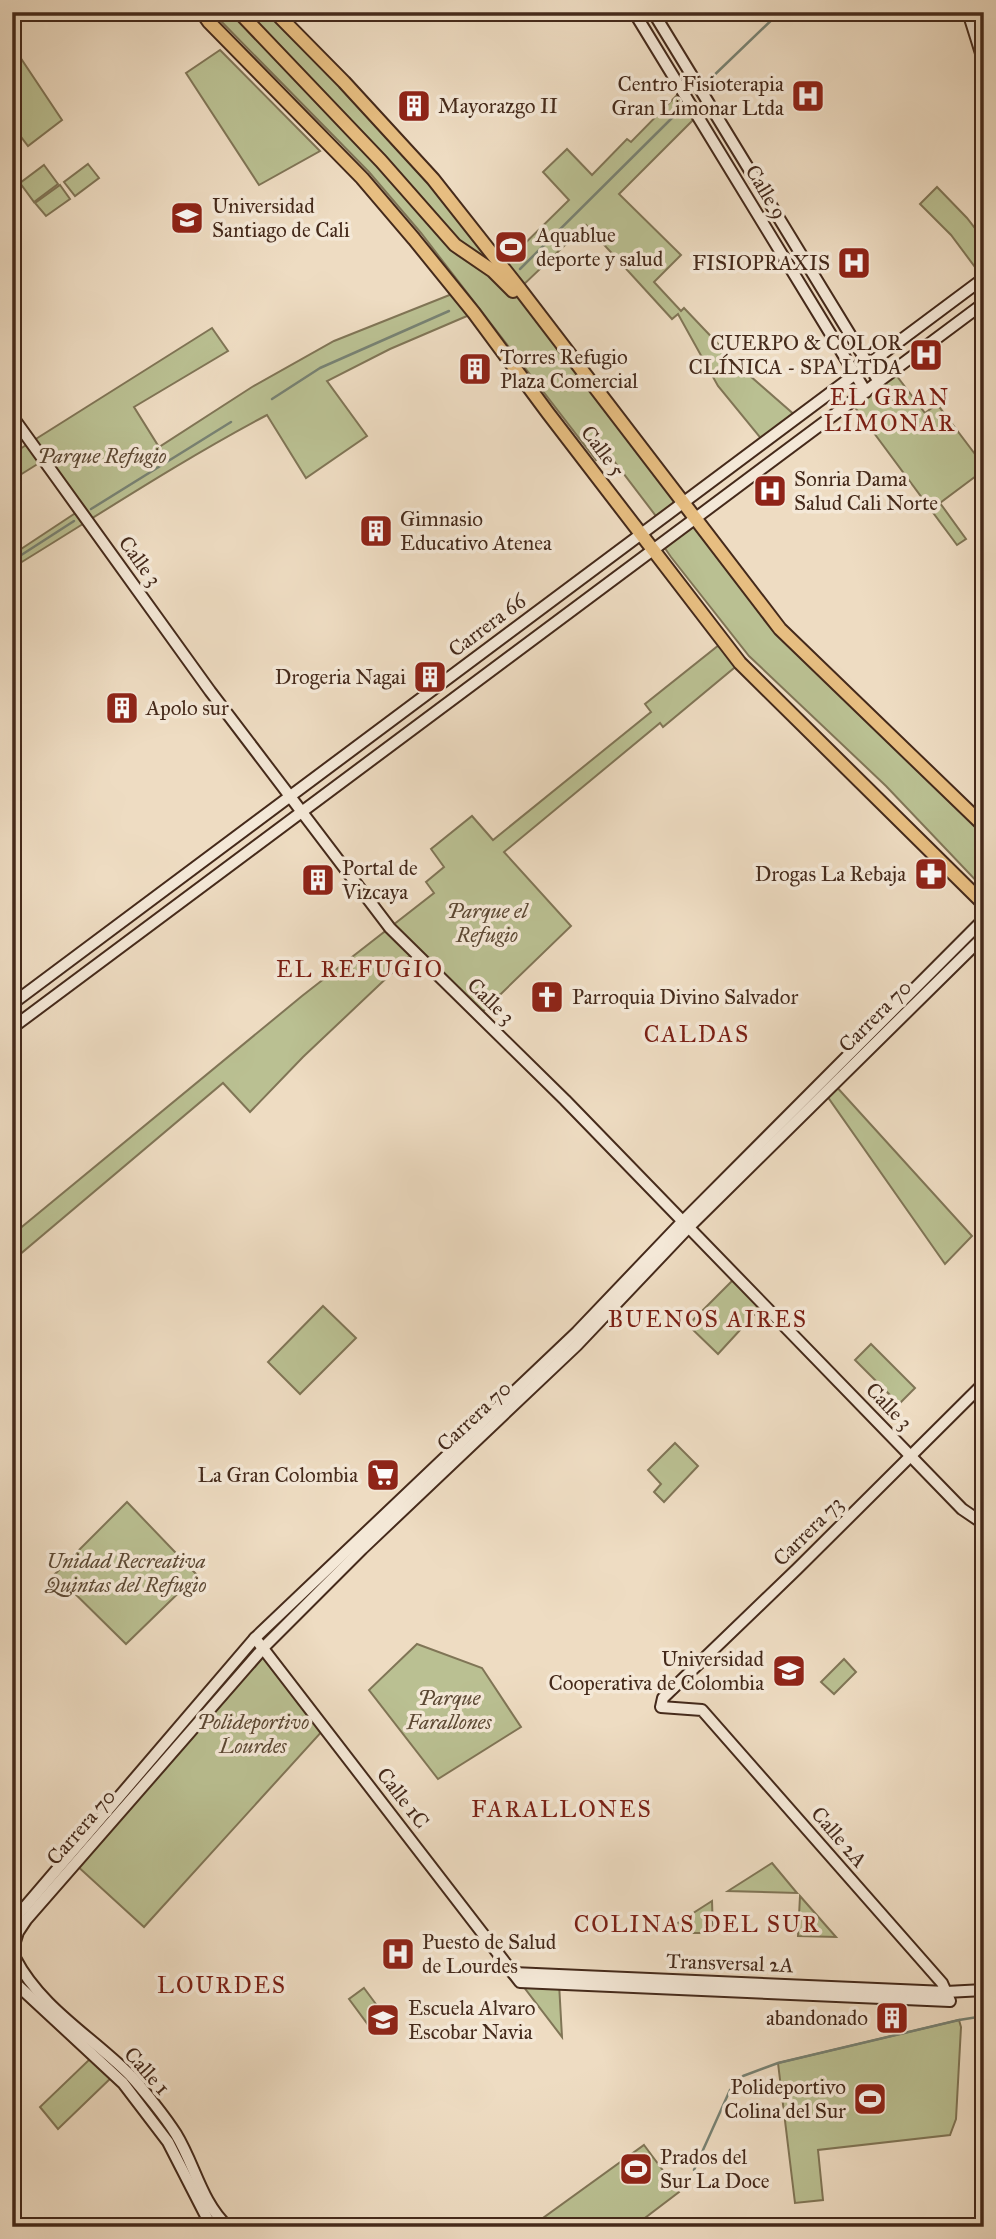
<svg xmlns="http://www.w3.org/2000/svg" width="996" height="2239" font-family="'IM FELL Great Primer',serif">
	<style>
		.green { fill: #bac092; stroke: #807556; stroke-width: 2 }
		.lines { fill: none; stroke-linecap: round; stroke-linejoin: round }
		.stream { stroke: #788273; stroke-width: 2.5 }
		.secondary-casing { stroke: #452a1b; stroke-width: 14 }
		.primary-casing { stroke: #452a1b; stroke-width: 16 }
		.secondary { stroke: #f4e8d7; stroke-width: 10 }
		.primary { stroke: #e7be81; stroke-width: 12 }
		.labels { text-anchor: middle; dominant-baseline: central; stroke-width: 7; stroke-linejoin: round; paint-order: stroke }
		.poi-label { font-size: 21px; fill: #452a1b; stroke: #f4e8d7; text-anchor: start }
		.street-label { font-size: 21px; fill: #452a1b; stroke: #f4e8d7 }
		.park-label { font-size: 21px; font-style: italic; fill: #5c4833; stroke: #f4e8d7 }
		.neighbourhood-label { font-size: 23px; letter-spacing: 2px; fill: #7a1f14; stroke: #f4e8d7 }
	</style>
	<rect width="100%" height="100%" fill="#eedcc2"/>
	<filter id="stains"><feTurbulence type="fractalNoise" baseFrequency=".00286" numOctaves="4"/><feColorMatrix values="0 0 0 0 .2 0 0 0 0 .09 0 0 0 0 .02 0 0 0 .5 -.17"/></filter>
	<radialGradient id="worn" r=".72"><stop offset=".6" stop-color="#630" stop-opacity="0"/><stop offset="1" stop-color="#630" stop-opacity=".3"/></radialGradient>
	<g class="green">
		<polygon points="212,12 275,12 344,82 502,266 569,200 543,172 567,149 592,175 627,139 631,142 681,91 697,116 619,194 681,255 654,282 681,311 684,308 741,368 797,417 764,442 718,386 678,314 672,319 586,225 520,288 682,503 659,520 607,452 596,460 421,233 369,172"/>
		<polygon points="12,45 62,120 28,146 12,125"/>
		<polygon points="220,50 320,151 259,185 186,73"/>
		<polygon points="88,164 99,178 75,196 64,182"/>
		<polygon points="44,165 58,184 34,202 20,183"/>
		<polygon points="60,185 70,199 46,216 35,203"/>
		<polygon points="937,187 967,218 984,240 984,260 975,267 951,235 920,204"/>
		<path d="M457 292 474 313 390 349 327 381 367 436 306 478 267 415C180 461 97 516 12 568V555L80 510 44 460 12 480V454L212 328 228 351 134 407 159 447 252 387 334 341Z"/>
		<polygon points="893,371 925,413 937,404 984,466 984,470 940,503 966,539 957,545 851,402"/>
		<polygon points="695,519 780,629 984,826 984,889 886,786 749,656 671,557 662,544"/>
		<polygon points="724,641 740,663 663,727 660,723 504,852 571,926 478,1016 413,953 303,1057 250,1112 223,1083 12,1261 12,1235 302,996 434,893 426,882 444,867 431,849 472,816 493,840 651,712 645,704"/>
		<polygon points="834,1084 972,1236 945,1264 825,1093"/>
		<polygon points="736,1277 763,1305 718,1354 688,1325"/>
		<polygon points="323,1306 356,1338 300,1394 268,1362"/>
		<polygon points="871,1344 915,1388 899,1404 855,1360"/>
		<polygon points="675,1443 698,1466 664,1502 654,1492 661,1484 648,1470"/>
		<polygon points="127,1502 197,1575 126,1644 55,1574"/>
		<polygon points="417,1644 482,1668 521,1727 438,1779 369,1690"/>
		<polygon points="264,1648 325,1728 144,1927 75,1864"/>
		<polygon points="844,1659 856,1672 834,1694 821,1682"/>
		<polygon points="772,1863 797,1893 728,1891"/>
		<polygon points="800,1896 836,1937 798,1936"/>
		<polygon points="712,1901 713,1933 662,1933"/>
		<polygon points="520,1982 559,1983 562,2037"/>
		<polygon points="364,1988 384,2015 369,2026 349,1999"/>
		<polygon points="959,2020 961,2027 956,2119 950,2135 818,2150 823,2200 795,2203 778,2063"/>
		<polygon points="93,2056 114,2075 58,2129 40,2107"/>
		<polygon points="644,2145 679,2192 633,2227 550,2227 543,2218"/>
	</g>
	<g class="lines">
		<g class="stream">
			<polyline points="706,83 780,12"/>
			<polyline points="520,269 679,111"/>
			<polyline points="272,399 320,368 449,311"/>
			<polyline points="91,509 231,422"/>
			<polyline points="12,561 74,521"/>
			<polyline points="694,2170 730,2090 743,2076 778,2063 959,2020 984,2016"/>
		</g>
		<defs>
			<g id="secondary">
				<polyline points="634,12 866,392"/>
				<polyline points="653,12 879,382"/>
				<polyline points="968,12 984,63"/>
				<polyline points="12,416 210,691 390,928 565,1100 962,1509 984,1524"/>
				<polyline points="12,1004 984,278"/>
				<polyline points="12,1028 984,303"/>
				<polyline points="255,1638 520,1982 950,2001 942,1983 702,1710 661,1707 663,1698 797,1569 984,1383"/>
				<polyline points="12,1922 255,1638 577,1332 682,1222 984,919"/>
				<polyline points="14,1945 18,1932 26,1920 266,1645 362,1549 577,1345 688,1228 984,936"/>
				<path d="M15 1958C41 2008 91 2036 130 2075 143 2089 166 2118 176 2134 195 2165 201 2202 228 2227"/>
				<polyline points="513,1973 946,1992 984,1990"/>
				<polyline points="12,1980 123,2083 168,2142 208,2220 215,2227"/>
			</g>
			<g id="primary">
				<polyline points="202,12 209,22 362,178 414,239 474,313 548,413 740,663 984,904"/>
				<polyline points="239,12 381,161 455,245 493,271 513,291"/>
				<polyline points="275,12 344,82 433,179 519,288 780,629 984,826"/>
				<polyline points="979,12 984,27"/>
			</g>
		</defs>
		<use href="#secondary" class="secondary-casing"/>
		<use href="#primary" class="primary-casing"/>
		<use href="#secondary" class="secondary"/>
		<use href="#primary" class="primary"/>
	</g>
	<defs>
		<symbol id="hospital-square" viewBox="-11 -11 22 22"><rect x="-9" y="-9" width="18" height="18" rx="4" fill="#8f2418" stroke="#f4e8d7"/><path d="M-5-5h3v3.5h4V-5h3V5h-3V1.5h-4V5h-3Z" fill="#fff"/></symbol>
		<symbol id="building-square" viewBox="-11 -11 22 22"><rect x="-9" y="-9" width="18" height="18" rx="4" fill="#8f2418" stroke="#f4e8d7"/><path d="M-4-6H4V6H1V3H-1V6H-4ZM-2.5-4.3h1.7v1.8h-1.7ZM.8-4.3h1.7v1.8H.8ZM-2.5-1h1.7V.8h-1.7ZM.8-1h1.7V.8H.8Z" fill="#fff"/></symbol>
		<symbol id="university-square" viewBox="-11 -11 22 22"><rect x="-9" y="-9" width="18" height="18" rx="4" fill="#8f2418" stroke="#f4e8d7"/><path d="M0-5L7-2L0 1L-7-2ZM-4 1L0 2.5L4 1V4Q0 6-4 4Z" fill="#fff"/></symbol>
		<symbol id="stadium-square" viewBox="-11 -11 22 22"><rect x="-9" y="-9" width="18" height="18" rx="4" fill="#8f2418" stroke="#f4e8d7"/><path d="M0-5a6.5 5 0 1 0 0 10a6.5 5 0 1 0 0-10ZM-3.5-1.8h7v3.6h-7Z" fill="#fff"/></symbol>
		<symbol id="pharmacy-square" viewBox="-11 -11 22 22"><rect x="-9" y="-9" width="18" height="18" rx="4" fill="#8f2418" stroke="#f4e8d7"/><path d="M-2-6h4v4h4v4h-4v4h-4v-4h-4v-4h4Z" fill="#fff"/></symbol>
		<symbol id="church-square" viewBox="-11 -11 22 22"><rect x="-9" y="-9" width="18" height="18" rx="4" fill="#8f2418" stroke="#f4e8d7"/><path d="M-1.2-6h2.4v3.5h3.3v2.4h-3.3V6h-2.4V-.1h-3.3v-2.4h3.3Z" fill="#fff"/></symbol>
		<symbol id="supermarket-square" viewBox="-11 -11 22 22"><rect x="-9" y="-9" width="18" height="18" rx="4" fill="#8f2418" stroke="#f4e8d7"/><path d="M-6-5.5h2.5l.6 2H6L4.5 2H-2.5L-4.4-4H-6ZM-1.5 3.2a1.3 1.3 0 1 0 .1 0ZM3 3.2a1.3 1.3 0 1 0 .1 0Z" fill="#fff"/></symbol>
		<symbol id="school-square" viewBox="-11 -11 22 22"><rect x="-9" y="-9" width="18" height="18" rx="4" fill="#8f2418" stroke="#f4e8d7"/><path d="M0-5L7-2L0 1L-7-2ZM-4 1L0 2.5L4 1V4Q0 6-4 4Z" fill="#fff"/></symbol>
	</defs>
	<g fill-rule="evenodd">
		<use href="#hospital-square" x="789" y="77" width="38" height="38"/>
		<use href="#building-square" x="395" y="87" width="38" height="38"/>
		<use href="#university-square" x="168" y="199" width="38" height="38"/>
		<use href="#stadium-square" x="492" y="228" width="38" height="38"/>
		<use href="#hospital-square" x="835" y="244" width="38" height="38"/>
		<use href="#hospital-square" x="907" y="336" width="38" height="38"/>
		<use href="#building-square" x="456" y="350" width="38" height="38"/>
		<use href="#hospital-square" x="751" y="472" width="38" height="38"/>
		<use href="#building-square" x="357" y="512" width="38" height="38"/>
		<use href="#building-square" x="411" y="658" width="38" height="38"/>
		<use href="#building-square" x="103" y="689" width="38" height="38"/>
		<use href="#pharmacy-square" x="912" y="855" width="38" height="38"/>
		<use href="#building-square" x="299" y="861" width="38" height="38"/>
		<use href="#church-square" x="528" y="978" width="38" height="38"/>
		<use href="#supermarket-square" x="364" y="1456" width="38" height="38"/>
		<use href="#university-square" x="770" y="1652" width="38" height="38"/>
		<use href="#hospital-square" x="379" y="1935" width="38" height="38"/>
		<use href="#building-square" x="873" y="1999" width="38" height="38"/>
		<use href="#school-square" x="364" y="2001" width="38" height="38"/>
		<use href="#stadium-square" x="851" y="2080" width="38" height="38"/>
		<use href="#stadium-square" x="617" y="2150" width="38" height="38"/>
	</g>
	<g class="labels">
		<g class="poi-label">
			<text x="784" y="84" text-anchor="end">Centro Fisioterapia<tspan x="784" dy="24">Gran Limonar Ltda</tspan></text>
			<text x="438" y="106">Mayorazgo II</text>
			<text x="212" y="206">Universidad<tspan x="212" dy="24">Santiago de Cali</tspan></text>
			<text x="536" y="235">Aquablue<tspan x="536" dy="24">deporte y salud</tspan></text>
			<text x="830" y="263" text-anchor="end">FISIOPRAXIS</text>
			<text x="902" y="343" text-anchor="end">CUERPO &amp; COLOR<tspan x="902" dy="24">CLÍNICA - SPA LTDA</tspan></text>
			<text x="500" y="357">Torres Refugio<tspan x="500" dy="24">Plaza Comercial</tspan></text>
			<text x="794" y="479">Sonria Dama<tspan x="794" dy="24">Salud Cali Norte</tspan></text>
			<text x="400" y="519">Gimnasio<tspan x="400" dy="24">Educativo Atenea</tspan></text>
			<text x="406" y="677" text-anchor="end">Drogeria Nagai</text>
			<text x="146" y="708">Apolo sur</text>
			<text x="342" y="868">Portal de<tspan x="342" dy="24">Vizcaya</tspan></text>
			<text x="906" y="874" text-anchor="end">Drogas La Rebaja</text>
			<text x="572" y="997">Parroquia Divino Salvador</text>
			<text x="358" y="1475" text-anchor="end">La Gran Colombia</text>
			<text x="764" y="1659" text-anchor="end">Universidad<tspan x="764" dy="24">Cooperativa de Colombia</tspan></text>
			<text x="422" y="1942">Puesto de Salud<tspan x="422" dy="24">de Lourdes</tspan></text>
			<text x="408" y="2008">Escuela Alvaro<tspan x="408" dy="24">Escobar Navia</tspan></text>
			<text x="868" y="2018" text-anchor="end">abandonado</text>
			<text x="846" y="2087" text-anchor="end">Polideportivo<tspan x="846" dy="24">Colina del Sur</tspan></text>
			<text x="660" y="2157">Prados del<tspan x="660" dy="24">Sur La Doce</tspan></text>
		</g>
		<g class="street-label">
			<text transform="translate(766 192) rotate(59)">Calle 9</text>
			<text transform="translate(603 451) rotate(53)">Calle 5</text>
			<text transform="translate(140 561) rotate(54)">Calle 3</text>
			<text transform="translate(487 625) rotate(-37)">Carrera 66</text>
			<text transform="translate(491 1001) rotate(44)">Calle 3</text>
			<text transform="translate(875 1016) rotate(-45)">Carrera 70</text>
			<text transform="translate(889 1406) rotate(46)">Calle 3</text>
			<text transform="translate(474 1416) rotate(-43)">Carrera 70</text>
			<text transform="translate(808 1531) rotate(-45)">Carrera 73</text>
			<text transform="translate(403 1798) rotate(52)">Calle 1C</text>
			<text transform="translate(81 1827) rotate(-49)">Carrera 70</text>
			<text transform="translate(839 1837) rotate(49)">Calle 2A</text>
			<text transform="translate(730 1963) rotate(2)">Transversal 2A</text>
			<text transform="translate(147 2071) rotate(48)">Calle 1</text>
		</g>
		<g class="park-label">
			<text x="102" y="456">Parque Refugio</text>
			<text x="487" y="911">Parque el<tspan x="487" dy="24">Refugio</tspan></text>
			<text x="126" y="1561">Unidad Recreativa<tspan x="126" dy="24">Quintas del Refugio</tspan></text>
			<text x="449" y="1698">Parque<tspan x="449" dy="24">Farallones</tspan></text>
			<text x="253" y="1722">Polideportivo<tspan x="253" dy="24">Lourdes</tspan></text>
		</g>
		<g class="neighbourhood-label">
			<text x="890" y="397">EL GRAN<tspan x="890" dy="26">LIMONAR</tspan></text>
			<text x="360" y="969">EL REFUGIO</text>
			<text x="697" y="1034">CALDAS</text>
			<text x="708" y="1319">BUENOS AIRES</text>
			<text x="562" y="1809">FARALLONES</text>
			<text x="697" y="1924">COLINAS DEL SUR</text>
			<text x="222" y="1985">LOURDES</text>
		</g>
	</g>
	<rect width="996" height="2239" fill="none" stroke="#eedcc2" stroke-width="42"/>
	<rect x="14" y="14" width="968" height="2211" fill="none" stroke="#452a1b" stroke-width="3.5"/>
	<rect x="21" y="21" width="954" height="2197" fill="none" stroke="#452a1b" stroke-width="2"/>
	<rect width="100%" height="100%" filter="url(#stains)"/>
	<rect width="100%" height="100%" fill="url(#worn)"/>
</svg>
